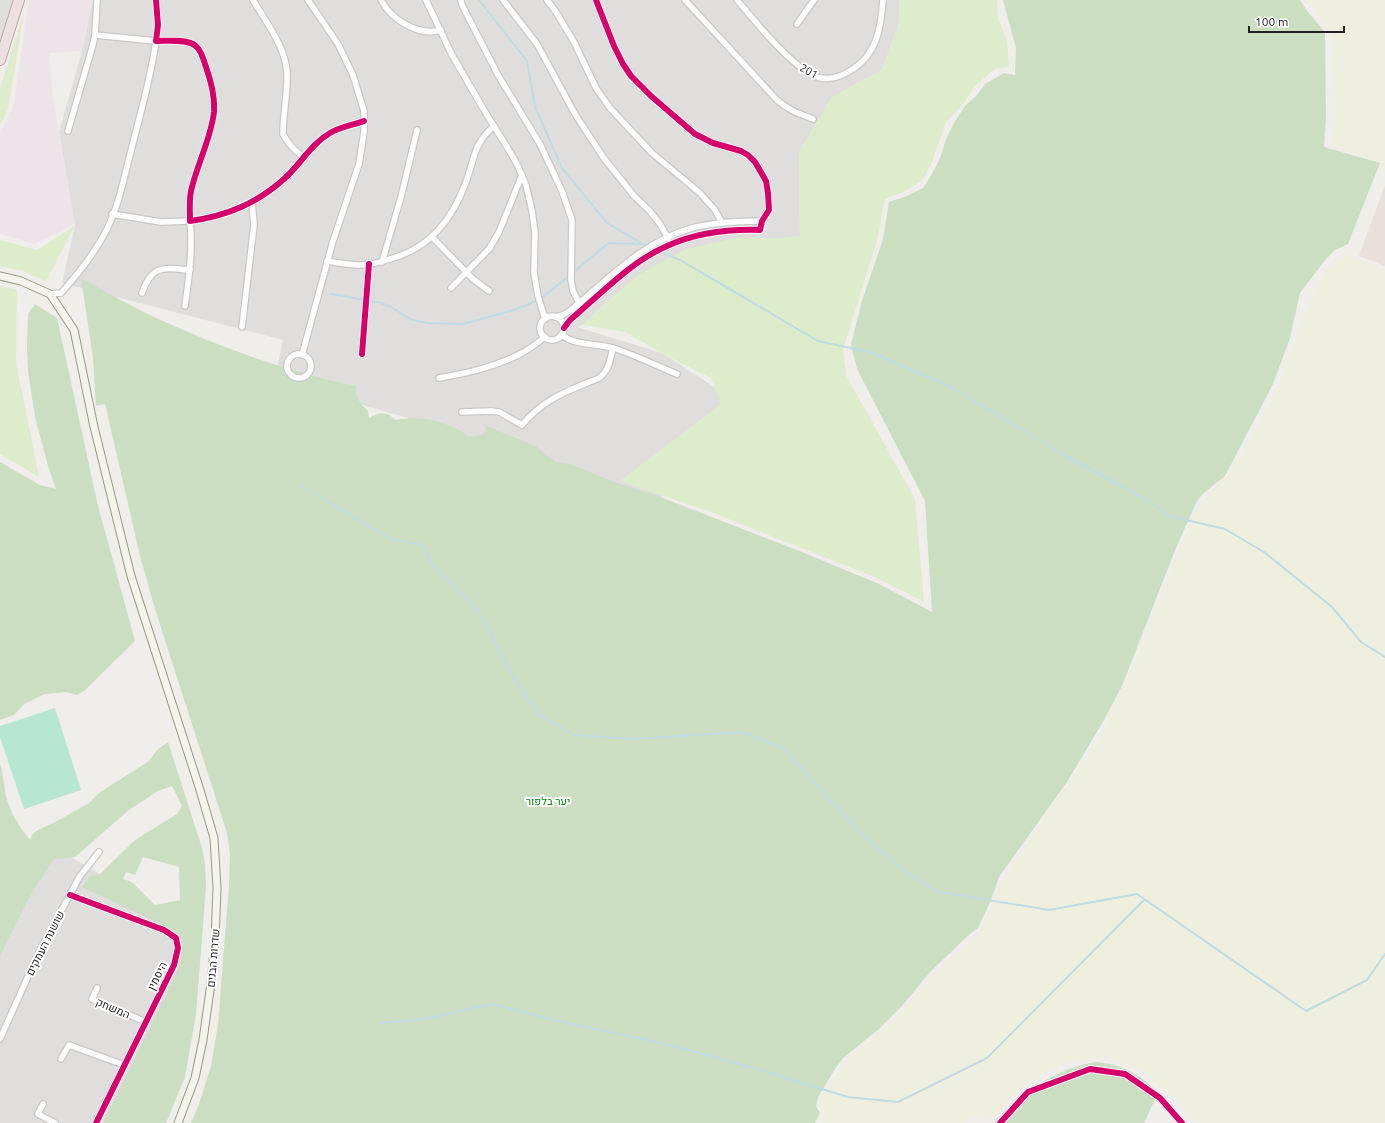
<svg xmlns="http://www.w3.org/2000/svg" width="1385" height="1123" font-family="Ubuntu,Heebo,sans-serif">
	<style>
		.residential { fill: #dfdedc }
		.industrial { fill: #ede4e9 }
		.military { fill: #eae0db }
		.farmland { fill: #efefdf }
		.grass { fill: #ddeccb }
		.forest { fill: #cbdec1; fill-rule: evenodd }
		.pitch { fill: #b7e6d2 }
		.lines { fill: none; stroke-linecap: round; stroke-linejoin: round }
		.stream { stroke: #bfdbe3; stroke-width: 2 }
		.street-casing { stroke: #c9c8c7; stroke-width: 8 }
		.secondary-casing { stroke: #999a82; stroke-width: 9 }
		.highway-casing { stroke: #c5a2ac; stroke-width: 12 }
		.street { stroke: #fdfcfc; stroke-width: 5.5 }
		.secondary { stroke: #f4f4ed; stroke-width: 7 }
		.highway { stroke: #ece0e2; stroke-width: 10 }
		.cycleway-casing { stroke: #fff; stroke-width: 8 }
		.cycleway { stroke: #d6006c; stroke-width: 6 }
		.labels { text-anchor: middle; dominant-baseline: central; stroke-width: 4; stroke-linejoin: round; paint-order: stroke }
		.street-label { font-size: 11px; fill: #222; stroke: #fff }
		.park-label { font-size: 11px; fill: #0c8416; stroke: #fff }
	</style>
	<rect width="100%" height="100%" fill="#f0eeeb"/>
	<g class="residential">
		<polygon points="0,0 14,0 0,40"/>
		<polygon points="93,0 899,0 900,21 882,70 832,97 799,152 800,236 577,327 662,353 736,401 656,504 421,422 275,379 283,340 62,283 75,226 59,132 82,51"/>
		<polygon points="46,842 193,930 153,1123 0,1123 0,923"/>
	</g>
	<polygon class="industrial" points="29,0 93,0 82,51 49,53 53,98 75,223 52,236 35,244 0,234 0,134 13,109"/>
	<polygon class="military" points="1385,185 1385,266 1359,256"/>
	<g class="farmland">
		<polygon points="1307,0 1385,0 1385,169 1333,144 1335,107 1332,36"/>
		<polygon points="1347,255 1385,270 1385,1123 1199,1123 1192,1114 1140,1069 1107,1057 1063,1063 1025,1085 988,1121 982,1117 973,1117 961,1123 823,1123 821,1096 853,1054 890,1024 936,972 978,935 1000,886 1040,824 1100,738 1138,654 1193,516 1238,460 1278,389 1305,312 1324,272"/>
	</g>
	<g class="grass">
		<polygon points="899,0 997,0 998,19 1007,40 1009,67 995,69 975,86 965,102 946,122 932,162 922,181 903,192 885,199 878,237 843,350 846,375 915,499 924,602 872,576 708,511 620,481 721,404 711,378 671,358 625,332 583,325 599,309 638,275 686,249 736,238 780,238 800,236 799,152 832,97 882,70 900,21"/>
		<polygon points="24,13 8,109 0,125 0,89"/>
		<polygon points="75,226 46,281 23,271 0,266 0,240 37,250"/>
		<polygon points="0,286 17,290 16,363 39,477 0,454"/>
	</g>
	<g class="forest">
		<path d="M1003 0H1300L1308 12 1325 32 1326 119 1324 147 1380 163 1348 244 1335 250 1326 259 1300 293 1290 338 1273 384 1225 476C1215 485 1203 491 1196 503L1176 548 1122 686 1104 720 1067 782 999 877 991 900 978 928 971 933 931 971 902 1006 879 1029 843 1058 835 1069 818 1097 816 1106 820 1113 815 1123H191L199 1104 211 1066 218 1024 229 885 230 855 227 833 155 609 140 556 105 404 96 406 93 358 81 278C106 292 131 306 156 318 220 347 287 372 356 386 356 398 359 403 368 411L369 418C381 412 385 411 396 420 421 415 449 421 469 437L483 435 487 426 537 447 547 456 556 462 570 464 617 483 655 495 802 552 879 584 932 612 925 501 857 369 851 345 861 304 883 239 889 202 907 196 923 188 932 174 941 156 946 139 954 123 965 106 978 94 985 84 1004 73 1015 75 1016 48Z"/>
		<polygon points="35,304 57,318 98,506 135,641 85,690 77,695 66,692 45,694 24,704 14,715 0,720 0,462 40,485 56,489 48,466 35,417 28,371 27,348 28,314"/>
		<path d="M168 742 202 848 205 864 206 887 196 1014 185 1077 166 1123H103L177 972C183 957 180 950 178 935L157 922 82 887 90 876 100 874 135 840 177 814 182 806 172 786 158 791 129 810 75 857 54 859C32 889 16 923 0 956V763C3 774 4 785 6 796 10 812 20 828 30 840L32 835 36 831 57 821 89 803 99 793 149 761 157 750ZM143 857 179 867 180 900 155 905 132 882 123 879 126 872 135 875Z"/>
		<path d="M1096 1062C1121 1064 1141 1074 1158 1093L1144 1123H994C1020 1093 1057 1068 1096 1062Z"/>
	</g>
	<polygon class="pitch" points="55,708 81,790 24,809 0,737 0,726"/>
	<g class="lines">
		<g class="stream">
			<polyline points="479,0 527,61 535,107 562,168 607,223 648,247"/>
			<polyline points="659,251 682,261 818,341 873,353 953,388 1066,456 1149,501 1169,516 1225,529 1264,552 1332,607 1361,642 1385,657"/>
			<polyline points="572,273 609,243 641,244"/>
			<polyline points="332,294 381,303 391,307 412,320 428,323 463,324 514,310 539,300 569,276"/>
			<polyline points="302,486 391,539 422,545 431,563 478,611 517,683 540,715 574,735 634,739 742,732 783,748 860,832 903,870 939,892 1049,910 1137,894 1306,1011 1367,980 1385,954"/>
			<polyline points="381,1023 425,1019 492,1004 554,1020 670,1045 751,1067 848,1097 898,1102 987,1058 1144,900"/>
		</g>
		<defs>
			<g id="street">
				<path d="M156 0 158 25 156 41C167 41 183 39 193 44 201 49 203 58 206 67 211 81 215 97 214 112 211 139 197 164 191 191 189 201 190 211 190 221 226 216 256 204 284 179 300 165 311 144 330 133 340 127 353 125 364 121"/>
				<path d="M253 0C266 22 285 46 287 72 288 92 283 113 283 134 288 144 295 151 304 158"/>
				<path d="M381 0C391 19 418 37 441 30"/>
				<polyline points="426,0 452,55 487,115 507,147 517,164 526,185 532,211 535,233 534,273 538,296 545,319"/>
				<polyline points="461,0 462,5 498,75 540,144 562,191 572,220 571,280 573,291 579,303"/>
				<polyline points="503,0 537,44 575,114 603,157 635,197 649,210 660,224 668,238"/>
				<polyline points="547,0 556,12 574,42 596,88 610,108 652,153 700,193 715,210 722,223"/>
				<path d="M685 0 777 100C788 110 800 114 813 119"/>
				<path d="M737 0C753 19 798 75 821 78 832 80 844 75 853 69 877 54 881 27 883 0"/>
				<polyline points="797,24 814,0"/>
				<polyline points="68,131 92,48 95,35 97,0"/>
				<path d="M112 214 161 222 190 221C193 250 189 277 185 306"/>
				<polyline points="432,237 473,279 489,291"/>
				<path d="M327 261C338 263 349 265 360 265 371 265 381 262 390 259 430 248 452 220 466 182 475 158 473 144 494 126"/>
				<polyline points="382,262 401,197 417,130"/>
				<polyline points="451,288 489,249 499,232 522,175"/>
				<path d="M142 293C152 264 163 268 190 270"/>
				<path d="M50 294 61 293C79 273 95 253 107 229 119 205 124 177 131 151 140 114 151 78 156 41L95 35"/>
				<circle cx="552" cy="328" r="12"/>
				<path d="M555 317 563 315 571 310C608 279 644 241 692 228 715 222 739 221 762 221"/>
				<polyline points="242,327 254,225 252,202"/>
				<path d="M564 328 570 320C601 294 630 262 667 246 696 233 729 229 760 230L762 221 769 210 768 193 766 181 755 162 748 155 741 151 713 143 695 134 651 96 631 76 623 64 614 46 596 0"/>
				<path d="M561 335C577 346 595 343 613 348 635 355 655 365 677 374"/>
				<polyline points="362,354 369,264"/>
				<circle cx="299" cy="366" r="12"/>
				<polyline points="302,355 333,241 359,164 364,132 364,111 353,75 338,44 308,0"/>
				<path d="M439 378C468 373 495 367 522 353 530 349 537 343 545 337"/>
				<path d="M462 412 491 411 499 412 522 425C544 398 568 391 599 378 609 371 610 360 613 348"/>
				<polyline points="70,895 164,930 176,938 178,948 174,965 96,1123"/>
				<polyline points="97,988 92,999 146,1022"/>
				<polyline points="0,1039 38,954 80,876 99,852"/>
				<polyline points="61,1059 69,1045 124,1065"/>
				<polyline points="43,1104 38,1114 55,1123"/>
				<polyline points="1000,1123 1028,1092 1090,1069 1125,1074 1160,1098 1182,1123"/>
			</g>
			<polyline id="secondary" points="0,276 21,281 50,294 74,330 94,427 131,576 200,790 214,838 217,888 215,941 211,983 203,1040 195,1078 178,1123"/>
			<polyline id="highway" points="0,60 19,0"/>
		</defs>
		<use href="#street" class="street-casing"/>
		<use href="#secondary" class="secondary-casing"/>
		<use href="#highway" class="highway-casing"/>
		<use href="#street" class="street"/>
		<use href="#secondary" class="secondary"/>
		<use href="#highway" class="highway"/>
		<defs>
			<g id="cycleway">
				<path d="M156 0 158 25 156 41C167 41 183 39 193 44 201 49 203 58 206 67 211 81 215 97 214 112 211 139 197 164 191 191 189 201 190 211 190 221 226 216 256 204 284 179 300 165 311 144 330 133 340 127 353 125 364 121"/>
				<path d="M564 328 570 320C601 294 630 262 667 246 696 233 729 229 760 230L762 221 769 210 768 193 766 181 755 162 748 155 741 151 713 143 695 134 651 96 631 76 623 64 614 46 596 0"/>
				<polyline points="362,354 369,264"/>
				<polyline points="70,895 164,930 176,938 178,948 174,965 96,1123"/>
				<polyline points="1000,1123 1028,1092 1090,1069 1125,1074 1160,1098 1182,1123"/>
			</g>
		</defs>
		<use href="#cycleway" class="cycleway-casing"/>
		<use href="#cycleway" class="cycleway"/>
	</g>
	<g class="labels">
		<g class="street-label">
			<text transform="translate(809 71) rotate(29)">201</text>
			<text transform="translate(45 943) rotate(-63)">שושנת העמקים</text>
			<text transform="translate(213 958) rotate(-85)">שדרות הבנים</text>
			<text transform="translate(157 976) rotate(-64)">היסמין</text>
			<text transform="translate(113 1008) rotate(23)">המשחק</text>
		</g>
		<g class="park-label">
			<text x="548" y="801">יער בלפור</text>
		</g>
	</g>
	<path d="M1249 26v6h95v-6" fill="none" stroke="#222222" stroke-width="2"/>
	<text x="1255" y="26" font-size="12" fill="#222222" stroke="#ffffff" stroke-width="3" paint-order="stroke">100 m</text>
</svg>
